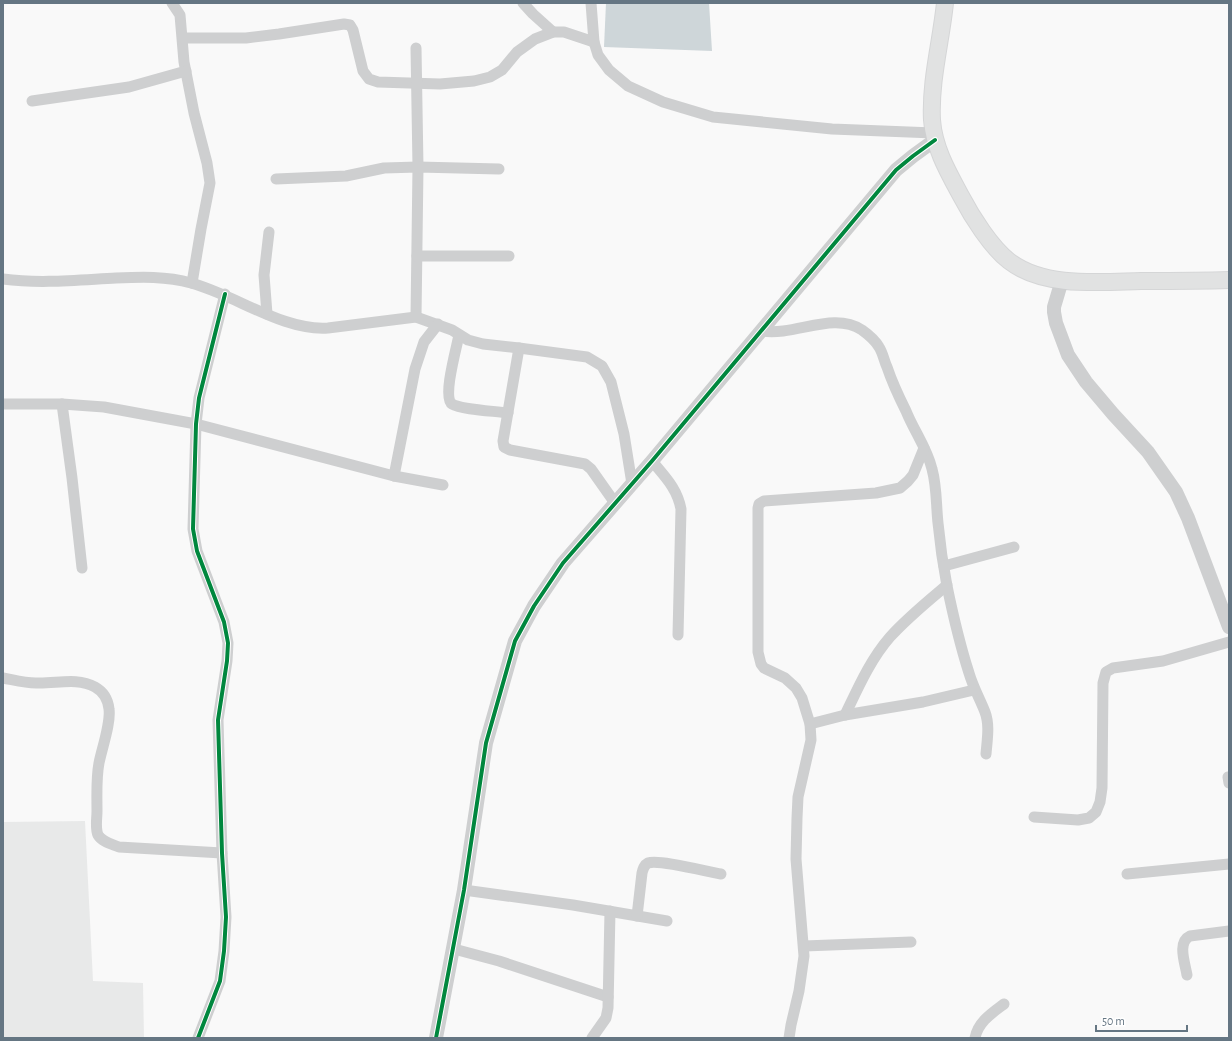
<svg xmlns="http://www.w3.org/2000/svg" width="1232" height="1041" font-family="'Alegreya Sans',sans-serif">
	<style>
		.built { fill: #e8e9e9 }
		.water { fill: #ced6d9 }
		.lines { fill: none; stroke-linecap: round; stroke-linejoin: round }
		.secondary-casing { stroke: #d5d6d7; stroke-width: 18 }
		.minor { stroke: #cecfd0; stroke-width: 11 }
		.tertiary { stroke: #cecfd0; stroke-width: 14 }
		.secondary { stroke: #e1e2e2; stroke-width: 16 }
		.cycleway-casing { stroke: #fff; stroke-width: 6 }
		.cycleway { stroke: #00873e; stroke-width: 4 }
	</style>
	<rect width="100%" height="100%" fill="#f9f9f9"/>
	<polygon class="built" points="85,821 93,981 143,983 144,1038 3,1038 3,822"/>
	<polygon class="water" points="606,3 709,3 712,51 604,47"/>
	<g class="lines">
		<defs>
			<path id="secondary" d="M945 3C941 42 930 81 932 120 934 148 948 172 961 196 972 217 991 247 1009 261 1044 288 1100 282 1141 281 1171 281 1200 281 1229 280"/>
		</defs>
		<use href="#secondary" class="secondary-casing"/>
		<g class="minor">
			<polyline points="172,3 180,15 184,62 194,113 207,163 210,183 201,229 192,283"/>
			<polyline points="523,3 533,14 553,32"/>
			<polyline points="591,3 594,42 598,55 609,70 628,86 663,102 713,117 832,129 934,133"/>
			<polyline points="183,38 246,38 279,34 344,24 350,25 353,30 363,71 369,79 378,82 440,84 474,81 490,77 502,70 517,52 535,39 553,32 564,32 594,42"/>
			<polyline points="416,48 418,167 416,317"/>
			<polyline points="32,101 129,87 186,71"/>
			<polyline points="276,179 346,176 384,168 418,167 499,169"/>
			<polyline points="417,256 509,256"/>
			<path d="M3 279C40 284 78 280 116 278 141 277 166 276 191 283 236 295 282 331 328 328L416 317 452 330 468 340 483 344 519 348 587 357 602 366 611 382 624 434 632 484"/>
			<polyline points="267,314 264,275 269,232"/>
			<path d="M762 331C796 336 833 311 862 330 869 335 875 340 879 347 883 353 884 361 887 367 892 382 899 397 906 411 914 431 927 448 932 469 937 487 936 505 938 523 940 544 943 565 947 586 953 615 960 645 969 673 973 687 980 699 985 712 990 725 987 741 986 754"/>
			<path d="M459 335C457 346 442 399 452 404 462 410 495 411 508 413"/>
			<polyline points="519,348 503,441 504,447 510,450 585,464 591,469 615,503"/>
			<polyline points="3,404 62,404 104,407 196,424 394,476 443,485"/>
			<polyline points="62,404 72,478 82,568"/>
			<path d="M652 461C665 477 677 488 681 509L678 635"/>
			<polyline points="394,476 415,369 424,342 438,324"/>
			<polyline points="944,566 1014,547"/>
			<path d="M3 678C14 680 24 683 36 683 56 684 77 677 95 687 104 692 108 700 109 709 111 723 102 748 99 763 96 779 97 795 97 811 97 819 95 828 98 835 102 842 112 844 119 847L222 853"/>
			<path d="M845 715C858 688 870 660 890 637 907 618 928 601 947 585"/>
			<polyline points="810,724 845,715 923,702 974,690"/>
			<polyline points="1228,777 1229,783"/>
			<polyline points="1034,817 1078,820 1089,818 1096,812 1100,802 1102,788 1103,683 1106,672 1113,668 1163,661 1229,642"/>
			<polyline points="1127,874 1229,864"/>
			<polyline points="464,890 573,905 667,921"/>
			<path d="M637 916 642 873C643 869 644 865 648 863 659 859 708 872 721 874"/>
			<polyline points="804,946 911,942"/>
			<polyline points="454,949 499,961 608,997"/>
			<path d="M1187 975C1185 963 1177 942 1190 936L1229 931"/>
			<polyline points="198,1038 220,981 224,951 226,917 222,853 218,720 227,661 228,643 224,622 197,551 193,529 196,424 199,398 225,294"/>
			<polyline points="592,1038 606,1018 608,1008 610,911"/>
			<polyline points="789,1038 791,1025 799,991 804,956 796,859 797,818 798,797 811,740 810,724 802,698 796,688 785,678 764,668 761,664 758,652 758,508 759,504 764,501 876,493 900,488 908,481 913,475 924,448"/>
			<path d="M975 1038C978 1022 992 1013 1004 1004"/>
		</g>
		<g class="tertiary">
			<polyline points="1062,280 1054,307 1054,312 1056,323 1068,355 1086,382 1113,414 1148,452 1176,492 1188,518 1229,627"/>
			<polyline points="436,1038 464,890 486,743 515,641 534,606 563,563 652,461 896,170 913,156 935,140"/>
		</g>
		<use href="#secondary" class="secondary"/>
		<defs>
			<g id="cycleway">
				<polyline points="198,1038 220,981 224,951 226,917 222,853 218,720 227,661 228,643 224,622 197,551 193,529 196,424 199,398 225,294"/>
				<polyline points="436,1038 464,890 486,743 515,641 534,606 563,563 652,461 896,170 913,156 935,140"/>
			</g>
		</defs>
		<use href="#cycleway" class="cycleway-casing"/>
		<use href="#cycleway" class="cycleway"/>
	</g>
	<rect width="1232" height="1041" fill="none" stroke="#657683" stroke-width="8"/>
	<path d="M1096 1025v6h91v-6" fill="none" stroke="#657683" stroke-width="2"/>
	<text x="1102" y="1025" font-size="12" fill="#657683" stroke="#ffffff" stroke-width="3" paint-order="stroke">50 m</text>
</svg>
